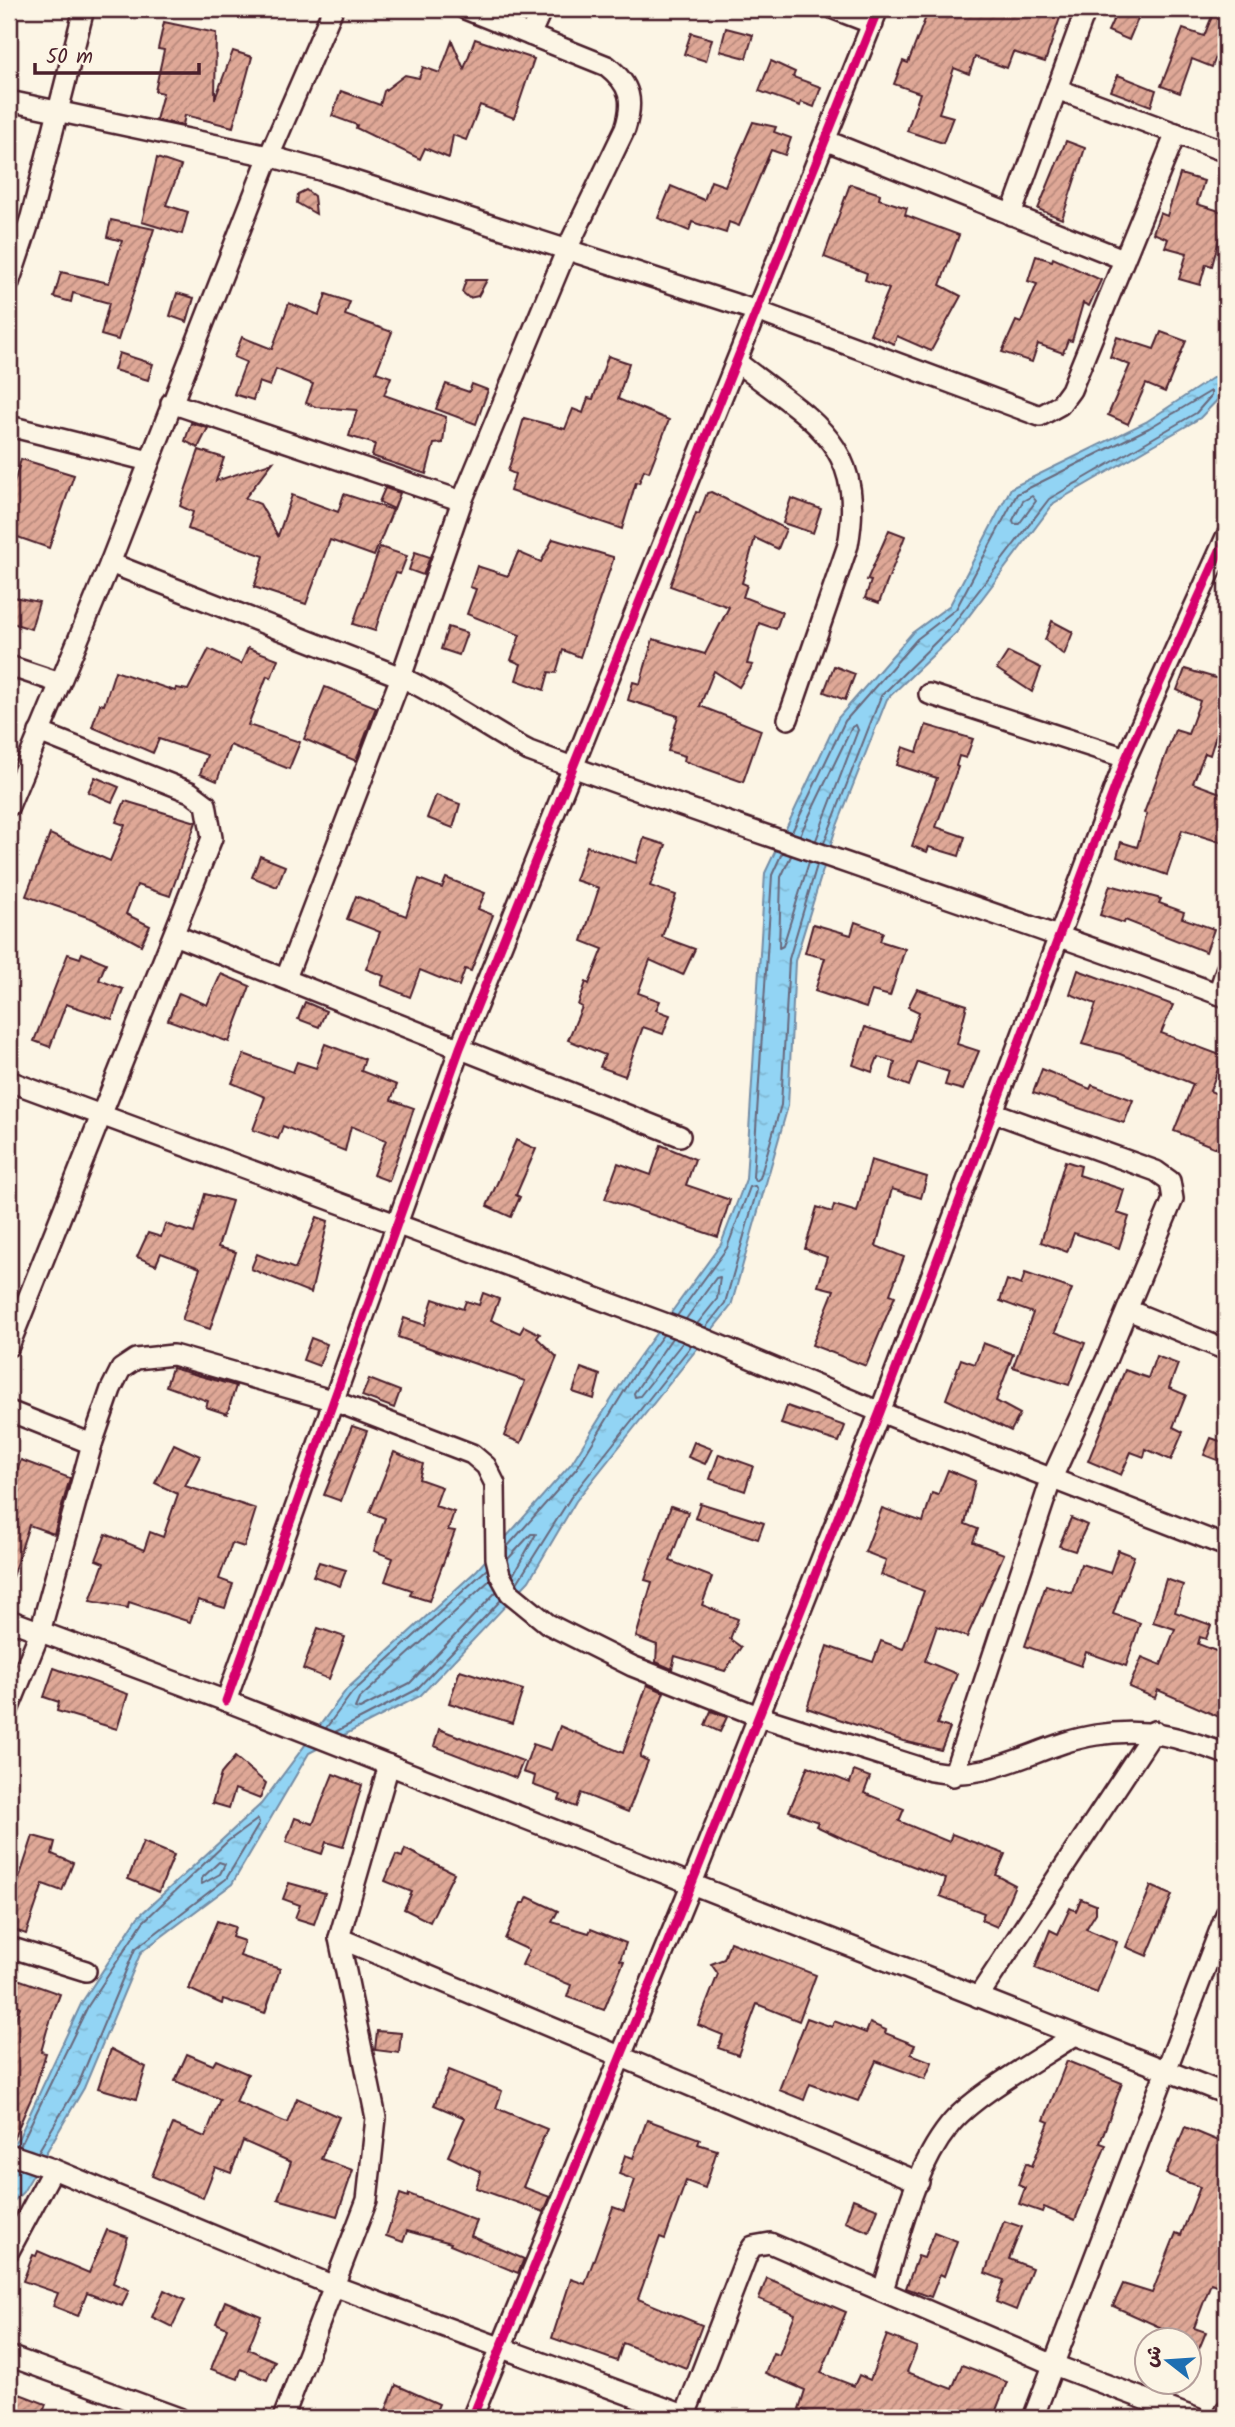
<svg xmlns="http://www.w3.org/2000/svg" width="1235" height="2427" font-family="Kalam,'Playpen Sans Arabic',sans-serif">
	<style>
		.water { fill: url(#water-ripples); stroke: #758ca4; stroke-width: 2 }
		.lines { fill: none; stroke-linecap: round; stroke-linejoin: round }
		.shore { stroke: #67677b; stroke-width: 2 }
		.building { fill: url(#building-hatch); stroke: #4a1f2b; stroke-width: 2 }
		.street-casing { stroke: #4a1f2b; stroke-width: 24 }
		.street { stroke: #fcf5e5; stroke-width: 19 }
		.cycleway-casing { stroke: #fcf5e5; stroke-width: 13 }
		.cycleway { stroke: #d6006c; stroke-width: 9 }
	</style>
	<defs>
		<pattern id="water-ripples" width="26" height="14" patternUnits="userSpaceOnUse" patternTransform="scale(1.75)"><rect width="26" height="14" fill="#92d4f4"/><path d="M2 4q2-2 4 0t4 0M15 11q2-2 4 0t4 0" fill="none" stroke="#7fb6d1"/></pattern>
		<pattern id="building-hatch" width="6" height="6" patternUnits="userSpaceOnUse" patternTransform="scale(1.75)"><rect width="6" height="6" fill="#dfa897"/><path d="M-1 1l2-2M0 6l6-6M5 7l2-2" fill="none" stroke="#b7887b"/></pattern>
	</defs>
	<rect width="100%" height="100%" fill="#fcf5e5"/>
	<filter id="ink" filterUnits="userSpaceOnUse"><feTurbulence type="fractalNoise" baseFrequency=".0143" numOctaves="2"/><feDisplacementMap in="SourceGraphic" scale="14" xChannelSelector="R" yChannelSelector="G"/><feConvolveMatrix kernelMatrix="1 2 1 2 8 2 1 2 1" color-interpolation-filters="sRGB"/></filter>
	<g filter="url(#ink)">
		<polygon class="water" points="1226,369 1226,391 1200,418 1054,503 956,633 887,699 835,831 795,961 788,1106 731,1306 576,1501 529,1581 420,1696 309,1753 232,1884 141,1952 84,2088 23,2192 9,2206 9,2148 19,2137 82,2002 138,1917 261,1804 347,1689 477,1570 571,1464 631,1368 721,1244 746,1179 765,873 838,718 912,633 950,605 1011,488 1146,422"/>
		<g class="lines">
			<g class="shore">
				<polygon points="1032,496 1036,501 1019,524 1014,524 1013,520 1023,501"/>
				<polyline points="792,832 845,721 917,639 956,609 1017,494 1149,428 1211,391 1211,396 1196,413 1049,499 950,628 881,696 824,843"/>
				<polyline points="800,835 852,727 856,725 858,730 816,840"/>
				<polyline points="782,853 772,875 753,1177 756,1181 760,1178 781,1105 789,959 817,865"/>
				<polyline points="791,856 781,877 779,948 783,946 809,862"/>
				<polyline points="677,1316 727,1248 750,1187 755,1186 757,1190 725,1303 706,1327"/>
				<polyline points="686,1319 716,1278 720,1277 717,1299 697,1324"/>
				<polyline points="672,1338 634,1393 635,1397 640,1396 683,1342"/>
				<polyline points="507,1547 577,1468 636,1372 663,1335"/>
				<polyline points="508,1559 531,1534 536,1534 513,1575"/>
				<polyline points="490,1580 359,1699 355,1708 360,1709 410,1683 496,1592"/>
				<polyline points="517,1583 571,1497 691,1346"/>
				<polyline points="326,1728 352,1693 487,1569"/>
				<polyline points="335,1732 416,1690 501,1600"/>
				<polygon points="219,1862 225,1864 220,1874 202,1884 201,1879"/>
				<polyline points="20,2146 88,2006 143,1922 228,1841 258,1819 259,1824 226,1879 135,1949 78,2085 38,2152"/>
			</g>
		</g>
		<g class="building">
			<polygon points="929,9 1063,9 1045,62 1013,52 1007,68 975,57 969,74 954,68 939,113 953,117 943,143 907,131 920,93 894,84 903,61 908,63"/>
			<polygon points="1118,9 1142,9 1129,40 1108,31"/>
			<polygon points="1215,9 1226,9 1226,31 1212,67 1192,59 1180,93 1161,86 1183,29 1204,36"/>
			<polygon points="164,22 216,33 215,99 233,51 252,57 233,127 185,115 183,125 156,120 163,93 155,91 164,50 158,49"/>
			<polygon points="726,28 753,35 746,58 720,51"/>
			<polygon points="691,33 712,39 706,61 684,54"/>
			<polygon points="475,39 534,59 514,118 480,105 466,140 453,135 449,158 425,148 420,159 356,128 357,125 332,116 341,91 380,105 384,91 405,75 419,78 423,67 440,73 452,41 464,69"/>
			<polygon points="771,61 795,72 793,77 821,87 814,107 801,102 800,106 759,91"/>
			<polygon points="1118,75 1156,90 1151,106 1111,91"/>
			<polygon points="753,122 776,127 774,132 791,138 785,155 771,150 739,226 729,222 726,233 692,222 689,231 658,218 671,186 704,200 711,181 725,186"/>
			<polygon points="1066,141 1085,148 1062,219 1038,209"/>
			<polygon points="157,158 181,166 166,205 188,212 182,234 142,222"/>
			<polygon points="1180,174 1204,181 1197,204 1226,213 1212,266 1206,264 1200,285 1179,279 1187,253 1165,247 1168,239 1153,233 1160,213 1167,216"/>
			<polygon points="850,184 880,194 879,199 907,208 905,215 959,235 940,285 961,296 931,351 897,336 894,344 870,334 889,289 865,280 867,273 824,257"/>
			<polygon points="306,190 314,196 316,214 297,203 298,194"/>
			<polygon points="111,220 154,229 118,340 101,335 109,303 73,293 71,302 54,297 61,272 109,283 122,241 107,237"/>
			<polygon points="1036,256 1052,261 1053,258 1101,280 1089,306 1083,303 1072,341 1068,340 1063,353 1038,344 1032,362 1002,352 1016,321 1021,323 1037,284 1028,281"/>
			<polygon points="466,280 487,280 478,296 469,298 462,292"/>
			<polygon points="177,293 194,298 187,322 170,316"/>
			<polygon points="326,294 350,302 345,315 392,332 376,372 391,377 384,395 446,417 443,443 434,444 426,474 372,456 375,444 349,436 357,410 316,407 306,403 313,384 276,369 270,386 259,382 253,400 234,394 246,362 234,357 242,337 272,349 289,303 319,315"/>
			<polygon points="1161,332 1186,341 1165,392 1146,384 1128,424 1108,415 1130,365 1110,357 1117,337 1154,349"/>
			<polygon points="119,353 153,364 148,380 114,370"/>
			<polygon points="608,356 629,363 618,399 669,420 649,472 644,470 639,483 636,482 622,529 510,491 515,474 508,471 524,418 565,429 573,409 583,413 588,398 593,399"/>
			<polygon points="446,384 469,392 472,384 488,390 476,424 436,409"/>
			<polygon points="191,423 208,428 198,448 185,441"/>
			<polygon points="199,450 224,458 216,481 273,462 245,498 260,504 278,536 292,495 338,512 344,494 393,510 374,556 330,540 306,604 254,587 264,556 188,529 193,512 180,506"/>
			<polygon points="21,459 74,475 49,548 9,534 9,501"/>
			<polygon points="385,488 400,493 394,509 379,502"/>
			<polygon points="711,492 786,529 778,549 755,538 742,583 747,585 743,597 782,612 776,629 759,623 747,664 753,665 739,687 714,671 700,706 761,730 743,782 684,761 685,756 668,751 678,716 628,700 633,682 640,684 653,639 705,654 729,607 670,586 696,513 699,514 707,493"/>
			<polygon points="791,498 821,509 813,533 783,523"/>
			<polygon points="889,530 905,536 879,603 865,598 871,581 867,580"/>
			<polygon points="553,539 613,557 613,560 580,657 563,650 556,673 549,672 544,690 516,680 521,664 511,660 520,635 467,614 476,589 470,587 477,566 508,576 518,552 541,562"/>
			<polygon points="380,547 407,556 400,574 396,573 386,597 375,631 353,624"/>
			<polygon points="415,552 430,557 423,575 409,570"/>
			<polygon points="9,596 39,602 31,629 9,622"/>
			<polygon points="1052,621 1073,632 1064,655 1045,640"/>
			<polygon points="448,627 467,633 459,655 441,649"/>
			<polygon points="248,648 278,659 271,678 267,676 248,725 300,742 289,769 230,745 217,781 200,774 207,755 159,739 153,753 92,727 100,704 104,705 115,671 175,691 176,688 188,690 209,649 241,664"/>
			<polygon points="1008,652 1041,668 1032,692 997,669"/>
			<polygon points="834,666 855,674 845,700 824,692"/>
			<polygon points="1185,669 1226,681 1226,725 1220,722 1210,755 1205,753 1193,783 1226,795 1226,844 1182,830 1167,875 1117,857 1121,842 1137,847 1147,814 1144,813 1175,730 1188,734 1200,701 1177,690"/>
			<polygon points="325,687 376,707 356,761 304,739"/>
			<polygon points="926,725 973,739 966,758 959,756 956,766 958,767 936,827 965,837 959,856 929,847 927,852 912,846 937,778 897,765 903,747 917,752"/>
			<polygon points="95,777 119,787 112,802 88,792"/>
			<polygon points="436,795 460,804 453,828 427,818"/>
			<polygon points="125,801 196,822 170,896 137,885 126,914 150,926 141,945 93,919 26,896 50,834 110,861 125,825 116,822"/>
			<polygon points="644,838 666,845 650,886 676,895 662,937 695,949 683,975 650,960 638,993 660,1001 656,1010 670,1015 663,1034 643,1027 625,1076 600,1067 605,1055 568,1040 582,1007 578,1005 586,982 589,984 603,949 582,941 599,888 575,880 587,846 636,863"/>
			<polygon points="260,856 285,866 277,887 252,877"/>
			<polygon points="446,878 485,893 478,909 493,915 471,971 465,969 459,986 420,970 410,997 381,985 384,976 366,969 380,932 347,919 356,896 406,916 419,879 442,888"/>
			<polygon points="1110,885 1161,899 1159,903 1184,912 1182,918 1214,929 1206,952 1125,920 1124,923 1100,915"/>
			<polygon points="855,922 883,932 880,941 905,949 890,996 872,991 866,1008 815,991 825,958 805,953 813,924 851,935"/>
			<polygon points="82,953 106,963 99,980 123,989 112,1019 66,1004 50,1047 34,1041 68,954 80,958"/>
			<polygon points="1078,970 1173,1005 1161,1033 1223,1056 1210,1091 1226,1098 1226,1152 1174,1131 1193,1084 1120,1054 1082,1044 1096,1004 1070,994"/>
			<polygon points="221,974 250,986 229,1042 168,1020 179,993 207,1005"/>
			<polygon points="917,989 967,1005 957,1044 979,1051 963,1090 945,1085 949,1072 918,1062 909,1086 891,1079 895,1062 878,1057 872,1072 853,1065 865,1027 910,1041 919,1012 908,1007"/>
			<polygon points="305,1002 326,1011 319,1027 298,1019"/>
			<polygon points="325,1044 365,1059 361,1071 397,1085 391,1100 414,1108 389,1181 373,1175 386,1140 351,1126 345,1151 283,1126 278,1139 253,1130 265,1097 232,1083 244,1054 293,1072 297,1062 316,1068"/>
			<polygon points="1042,1069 1090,1089 1092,1085 1133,1100 1124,1123 1033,1093"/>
			<polygon points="516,1140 536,1149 516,1195 520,1197 511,1217 487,1206"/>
			<polygon points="661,1145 695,1159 686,1185 730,1200 718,1237 605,1199 618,1163 651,1175"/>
			<polygon points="871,1160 927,1177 921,1198 892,1189 876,1246 904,1257 890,1294 895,1296 866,1366 812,1345 834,1290 818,1286 827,1257 805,1249 817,1207 832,1212 834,1205 857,1212"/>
			<polygon points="1065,1161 1081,1166 1079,1175 1124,1190 1117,1213 1129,1217 1119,1248 1074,1233 1067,1252 1041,1242"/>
			<polygon points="205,1194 232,1201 218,1247 236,1252 210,1329 182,1320 200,1268 161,1253 156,1265 137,1257 148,1233 161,1237 165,1224 194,1233"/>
			<polygon points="317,1217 328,1221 311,1293 251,1269 257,1254 295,1269"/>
			<polygon points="1025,1273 1072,1289 1055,1332 1085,1343 1069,1385 1013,1367 1033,1313 1000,1301 1007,1280 1021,1285"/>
			<polygon points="483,1293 499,1299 491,1320 520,1333 524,1326 540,1334 537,1338 557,1357 521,1443 504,1436 525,1381 398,1337 404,1318 425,1325 433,1299 463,1309 466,1301 479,1305"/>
			<polygon points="311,1338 327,1344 319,1366 303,1360"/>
			<polygon points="983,1343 1013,1354 996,1401 1020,1414 1011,1431 946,1399 961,1359 975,1364"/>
			<polygon points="1156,1356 1178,1364 1169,1388 1186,1395 1173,1427 1183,1432 1171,1460 1146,1449 1144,1457 1131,1452 1121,1475 1088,1461 1125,1370 1148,1378"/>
			<polygon points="172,1368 236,1386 227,1414 206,1407 208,1401 166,1386"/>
			<polygon points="581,1368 600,1375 594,1399 573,1392"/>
			<polygon points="369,1379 400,1391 394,1408 362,1396"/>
			<polygon points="787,1406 845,1426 839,1442 781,1424"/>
			<polygon points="352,1426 367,1431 341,1501 324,1495"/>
			<polygon points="1211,1438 1226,1443 1220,1461 1204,1455"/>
			<polygon points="694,1442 712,1449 705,1464 688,1457"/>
			<polygon points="174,1444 200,1456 185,1486 256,1509 244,1547 232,1543 219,1579 233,1584 225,1608 198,1600 190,1622 129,1602 128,1608 90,1601 104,1563 96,1560 106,1534 144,1550 150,1532 163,1537 178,1494 155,1483"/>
			<polygon points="394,1452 423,1464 419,1479 442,1487 435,1506 454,1512 448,1530 455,1531 429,1601 410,1595 412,1590 385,1581 393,1558 374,1551 385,1518 370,1512"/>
			<polygon points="719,1454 753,1466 745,1491 710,1479"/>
			<polygon points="21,1460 70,1478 54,1534 29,1525 12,1577 9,1577 9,1492"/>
			<polygon points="948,1470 975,1481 965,1524 978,1529 973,1542 1004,1554 967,1637 937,1626 925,1661 957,1674 937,1724 950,1728 941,1750 903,1741 807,1708 827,1646 873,1662 881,1641 903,1649 924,1591 881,1575 886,1560 865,1552 882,1508 923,1522 932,1493 938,1495"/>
			<polygon points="700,1503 764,1523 758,1539 695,1518"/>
			<polygon points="671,1506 688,1512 670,1561 712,1577 702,1605 738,1619 730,1639 741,1647 725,1671 675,1656 672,1669 656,1662 657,1645 636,1637 652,1582 645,1580"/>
			<polygon points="1071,1518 1087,1525 1075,1551 1059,1546"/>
			<polygon points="1118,1550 1134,1556 1113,1614 1140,1623 1126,1666 1086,1652 1081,1666 1025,1646 1046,1585 1072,1593 1081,1564 1110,1573"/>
			<polygon points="319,1562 346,1570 340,1586 313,1576"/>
			<polygon points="1166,1579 1183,1585 1175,1612 1211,1625 1206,1639 1200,1637 1198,1644 1226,1655 1226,1720 1158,1690 1155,1698 1129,1687 1142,1657 1161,1665 1175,1629 1153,1622"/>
			<polygon points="318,1628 345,1637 329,1679 303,1669"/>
			<polygon points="54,1668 128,1694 117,1729 57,1711 59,1702 44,1697"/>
			<polygon points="460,1670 523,1690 512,1723 449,1703"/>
			<polygon points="647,1685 664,1692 640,1757 648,1761 628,1812 581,1793 576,1807 559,1800 561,1795 533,1785 535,1776 523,1772 533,1744 551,1750 560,1726 623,1753"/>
			<polygon points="711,1711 727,1717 720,1732 705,1725"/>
			<polygon points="439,1729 523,1761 516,1778 434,1746"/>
			<polygon points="235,1757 266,1783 260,1799 235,1789 229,1808 212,1803 221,1774"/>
			<polygon points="808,1766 850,1783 854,1771 870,1777 864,1793 904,1809 899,1821 949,1842 952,1834 1005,1854 996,1875 1015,1885 997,1927 981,1920 984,1913 940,1896 946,1879 846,1840 816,1826 818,1822 789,1811"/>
			<polygon points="333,1774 362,1785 343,1847 326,1842 322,1854 286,1842 295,1818 313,1824"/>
			<polygon points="33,1836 55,1842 52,1854 73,1863 62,1891 43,1884 26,1934 9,1928 9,1909"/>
			<polygon points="143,1842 174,1855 159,1892 128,1879"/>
			<polygon points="405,1849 454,1873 430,1922 404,1909 412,1892 385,1881 396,1855 402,1857"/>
			<polygon points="289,1883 325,1893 314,1924 295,1918 300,1905 283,1899"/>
			<polygon points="1151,1886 1172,1895 1147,1956 1126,1947"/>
			<polygon points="528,1897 558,1911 552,1922 589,1933 591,1929 626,1943 620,1960 624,1961 604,2010 567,1997 571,1985 522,1965 529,1950 505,1939 521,1903 525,1903"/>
			<polygon points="1081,1899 1096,1905 1096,1913 1086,1929 1117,1942 1097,1993 1035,1968 1050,1930 1058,1934 1070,1908 1076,1911"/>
			<polygon points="217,1921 235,1927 232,1937 244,1941 240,1956 280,1969 265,2013 223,1999 222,2004 189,1989"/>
			<polygon points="730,1942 816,1975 799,2021 757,2004 738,2055 718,2048 723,2035 698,2025 718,1974 711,1964 724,1959"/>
			<polygon points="9,1976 60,1994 47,2030 41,2052 46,2053 34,2092 12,2142 9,2142 9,2035 20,2007 9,2003"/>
			<polygon points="807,2018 832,2027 834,2021 866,2033 870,2023 886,2030 885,2033 915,2045 911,2054 932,2062 925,2079 876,2061 858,2101 810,2084 804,2100 779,2090"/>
			<polygon points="377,2031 401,2033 399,2053 375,2050"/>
			<polygon points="111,2049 146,2067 136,2099 98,2088"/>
			<polygon points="187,2054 213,2065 216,2060 248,2074 236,2102 287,2123 297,2098 339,2117 321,2159 353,2170 337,2216 278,2199 291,2162 243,2141 231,2173 215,2167 203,2198 152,2176 173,2124 205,2137 220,2099 175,2081"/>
			<polygon points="1067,2061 1122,2083 1100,2143 1106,2145 1075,2220 1044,2207 1042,2212 1019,2204 1025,2188 1018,2185 1026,2163 1032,2166 1049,2122 1044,2120"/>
			<polygon points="449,2070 502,2091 496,2108 547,2129 523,2187 550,2197 544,2212 476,2188 481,2172 448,2156 465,2118 434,2105"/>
			<polygon points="647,2120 700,2139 698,2144 717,2150 705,2188 686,2181 665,2239 660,2237 638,2299 702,2325 686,2368 623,2343 617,2361 552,2338 571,2279 585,2284 613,2207 624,2211 635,2180 619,2174 625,2155 633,2158"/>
			<polygon points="1185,2127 1226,2144 1226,2289 1211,2283 1194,2328 1206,2332 1199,2349 1189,2345 1189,2340 1171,2337 1173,2333 1113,2306 1123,2284 1152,2293 1176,2233 1181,2235 1200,2187 1166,2174"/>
			<polygon points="400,2194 408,2197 409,2194 477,2221 471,2236 524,2259 518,2273 450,2245 451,2243 407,2231 403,2242 386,2236"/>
			<polygon points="853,2199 878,2209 869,2232 845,2222"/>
			<polygon points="1004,2221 1022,2227 1009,2259 1032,2268 1016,2310 996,2302 1004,2280 985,2273"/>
			<polygon points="107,2230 128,2237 113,2283 129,2290 122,2306 87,2293 78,2316 53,2306 58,2293 23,2281 33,2255 36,2256 38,2251 89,2273"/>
			<polygon points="934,2232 957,2241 944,2276 940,2274 931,2297 906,2288 918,2256 924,2258"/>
			<polygon points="767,2278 846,2312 821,2373 854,2386 859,2375 870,2380 887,2335 917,2347 907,2372 952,2389 962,2365 1007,2382 993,2418 824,2418 799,2409 805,2390 765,2373 773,2353 779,2355 795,2314 759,2299"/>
			<polygon points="164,2290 185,2300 172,2327 152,2317"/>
			<polygon points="225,2301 261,2316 248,2349 275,2361 267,2380 241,2369 238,2379 211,2369 227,2328 216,2323"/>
			<polygon points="396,2385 439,2404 433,2418 406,2418 386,2410"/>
			<polygon points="9,2390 46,2404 41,2418 9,2418"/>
		</g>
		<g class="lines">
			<defs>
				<g id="street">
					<polyline points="834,9 873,24"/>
					<polyline points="530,35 542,9"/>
					<polyline points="1057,89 1226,152"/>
					<polyline points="9,101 269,156 320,170 757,311 1040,416 1060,405 1071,390 1176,133"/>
					<polyline points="827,141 1123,259"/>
					<polyline points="1011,215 1086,9"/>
					<polyline points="9,283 31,217 84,9"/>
					<path d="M737 362C808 419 867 441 848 545L788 719"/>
					<polyline points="171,403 462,501"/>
					<polyline points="9,426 149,461"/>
					<path d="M110 563 401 677C446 698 485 728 529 751 760 837 996 910 1226 997"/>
					<polyline points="9,666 60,683"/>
					<polyline points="929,694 1126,758"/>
					<polyline points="9,806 110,563 269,156 333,9"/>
					<polyline points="174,935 680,1136"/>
					<path d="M286 978 401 677 462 501 567 249 625 129C634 101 631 85 607 66L465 9"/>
					<polyline points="1218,994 1226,970"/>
					<polyline points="9,1081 683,1330 880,1412 1226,1546"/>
					<polyline points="1128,1310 1226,1350"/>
					<polyline points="9,1346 212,838 206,804 190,792 39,732"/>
					<polyline points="9,1411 92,1444"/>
					<polyline points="9,1620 226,1701 1226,2094"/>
					<polyline points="226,1701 460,1048 878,9"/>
					<path d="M9 1708 40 1632 92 1444 111 1389 121 1369 136 1359 173 1355 331 1400 472 1454 486 1466 495 1484 496 1558 500 1575 510 1593 548 1624 632 1666 758 1716 931 1771C991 1783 1038 1744 1096 1735 1147 1727 1179 1737 1226 1754"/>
					<polyline points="953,1776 1051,1480 1107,1358 1173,1199 1170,1181 1156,1171 992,1112"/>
					<polyline points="339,1938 919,2182"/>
					<polyline points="9,1947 86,1971"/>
					<polyline points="978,1997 1154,1731"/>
					<polyline points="9,2154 53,2169 334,2286 692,2418"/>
					<polyline points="9,2251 53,2169"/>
					<path d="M883 2290C900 2236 913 2171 949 2126 972 2096 1041 2058 1075 2035"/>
					<polyline points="9,2356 179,2418"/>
					<polyline points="283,2418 367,2200 376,2118 339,1938 389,1765"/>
					<polyline points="472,2418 692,1883 880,1412 1126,758 1226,537"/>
					<polyline points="684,2418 747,2255 753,2246 770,2243 1054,2365 1195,2418"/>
					<polyline points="1033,2418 1226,1914"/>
					<polyline points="1223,2418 1226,2410"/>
				</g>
			</defs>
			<use href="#street" class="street-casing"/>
			<use href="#street" class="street"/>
			<defs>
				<g id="cycleway">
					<polyline points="226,1701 460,1048 878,9"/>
					<polyline points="472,2418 692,1883 880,1412 1126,758 1226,537"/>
				</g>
			</defs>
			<use href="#cycleway" class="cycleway-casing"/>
			<use href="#cycleway" class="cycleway"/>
		</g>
	</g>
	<rect width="1235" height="2427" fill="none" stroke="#fcf5e5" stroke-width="35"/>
	<rect x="18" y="18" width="1200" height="2392" fill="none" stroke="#4a1f2b" stroke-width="2.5" filter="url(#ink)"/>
	<g transform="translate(1168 2361) rotate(287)"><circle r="33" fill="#fcf5e5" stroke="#b59f9b" stroke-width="2"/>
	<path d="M0-5L12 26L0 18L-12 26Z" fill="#1f6fb2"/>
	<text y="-10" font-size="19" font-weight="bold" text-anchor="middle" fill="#4a1f2b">ش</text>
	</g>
	<path d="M35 63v10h164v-10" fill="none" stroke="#4a1f2b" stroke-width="3.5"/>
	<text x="46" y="63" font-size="21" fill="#4a1f2b" stroke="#fcf5e5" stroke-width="5" paint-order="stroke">50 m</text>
</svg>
